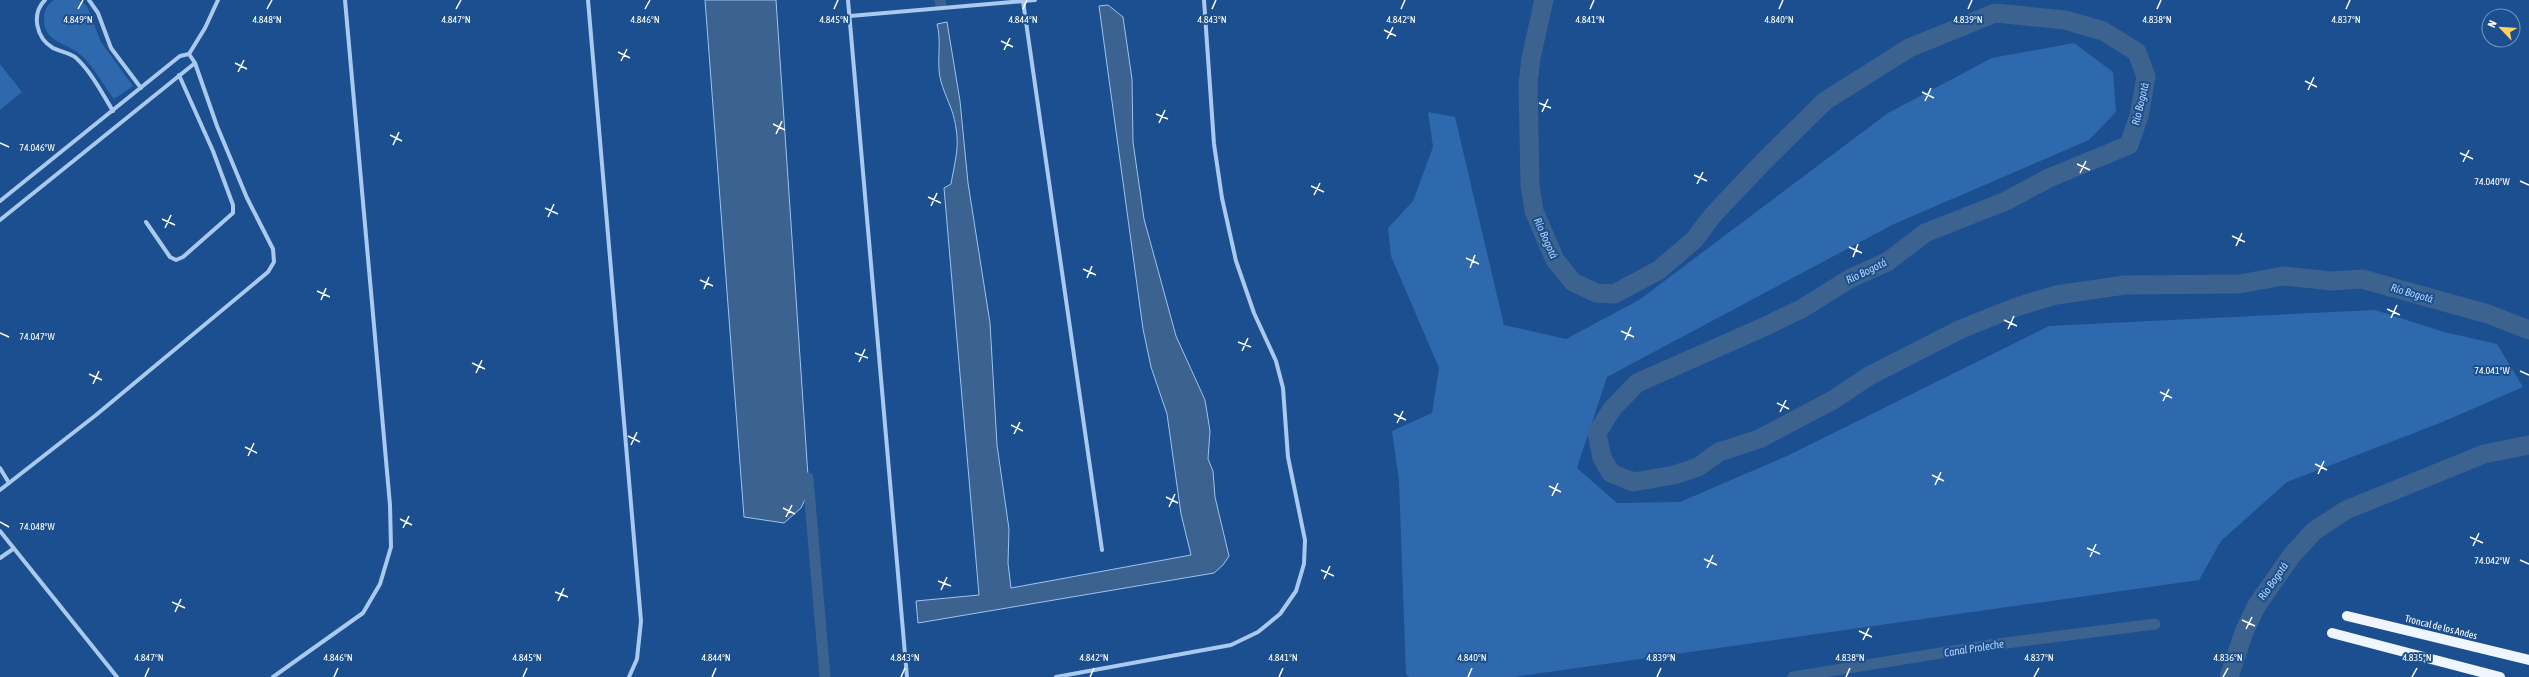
<svg xmlns="http://www.w3.org/2000/svg" width="2529" height="677" font-family="'Asap Condensed',sans-serif">
	<style>
		.green { fill: #2e69ad }
		.water { fill: #3c6290; stroke: #9cc4f0 }
		.lines { fill: none; stroke-linecap: round; stroke-linejoin: round }
		.canal { stroke: #3c6290; stroke-width: 11 }
		.river { stroke: #3c6290; stroke-width: 19 }
		.street { stroke: #a9c9ee; stroke-width: 4 }
		.primary { stroke: #f0f6ff; stroke-width: 10 }
		.ticks { fill: none; stroke: #fff; stroke-width: 1.5 }
		.labels { text-anchor: middle; dominant-baseline: central; stroke-width: 4; stroke-linejoin: round; paint-order: stroke }
		.street-label { font-size: 10px; fill: #fff; stroke: #1b4f8f }
		.water-label { font-size: 11px; font-style: italic; fill: #b5d3f5; stroke: #1b4f8f }
		.ticks-label { font-size: 10px; text-anchor: middle; fill: #fff; stroke: #1b4f8f; stroke-width: 4; stroke-linejoin: round; paint-order: stroke }
	</style>
	<rect width="100%" height="100%" fill="#1b4f8f"/>
	<g class="green">
		<path d="M54 0H79L87 6 101 42 133 86 114 99C104 86 95 69 83 57 69 42 43 44 44 18 44 10 48 4 54 0Z"/>
		<polygon points="2074,43 2113,72 2116,112 2089,140 1894,224 1607,377 1577,468 1617,503 1680,502 1789,455 2049,326 2375,310 2444,332 2497,344 2523,387 2440,423 2287,482 2221,541 2199,580 1514,677 1409,677 1406,674 1399,481 1392,431 1432,413 1439,368 1391,256 1388,228 1413,201 1433,147 1428,112 1455,117 1504,325 1566,339 1639,300 1888,113 1992,58"/>
		<polygon points="0,64 22,92 0,110"/>
	</g>
	<g class="water">
		<polygon points="705,0 776,0 809,491 801,508 784,523 744,517"/>
		<path d="M1108 5 1123 17 1132 79 1133 142 1144 219 1176 336 1205 400 1210 431 1208 459 1213 471 1215 497 1229 556 1223 565 1214 573 918 623 916 601 979 595 944 188 951 184C956 155 961 144 953 114 948 99 940 85 939 70 938 54 941 39 937 24L947 22 960 101 968 183 990 323 997 445 1009 529 1008 563 1011 588 1191 555 1181 514 1167 414 1151 367 1143 329 1099 6Z"/>
	</g>
	<g class="lines">
		<g class="canal">
			<polyline points="940,0 941,5"/>
			<polyline points="808,478 825,677"/>
			<polyline points="1793,677 1990,645 2155,624"/>
		</g>
		<g class="river">
			<polyline points="1544,0 1531,58 1528,84 1530,185 1534,211 1555,260 1573,282 1596,293 1614,294 1659,270 1694,240 1713,215 1765,160 1825,101 1909,48 1995,13 2065,20 2103,31 2137,52 2146,77 2139,116 2129,145 2049,178 2006,201 1925,233 1887,262 1851,278 1803,308 1766,326 1637,383 1612,409 1597,433 1602,458 1611,473 1633,482 1674,475 1698,467 1719,452 1759,439 1833,400 1869,376 1961,329 2019,306 2056,295 2125,285 2239,284 2283,276 2332,281 2362,279 2488,314 2529,330"/>
			<polyline points="2229,677 2244,632 2257,605 2292,555 2314,531 2346,510 2484,454 2529,445"/>
		</g>
		<g class="street">
			<path d="M45 0C31 14 36 38 53 48 59 51 70 53 75 57 91 71 102 93 113 111"/>
			<polyline points="89,0 98,13 111,48 141,88"/>
			<polyline points="588,0 641,621 637,659 629,677"/>
			<polyline points="848,0 907,677"/>
			<polyline points="1023,1 1102,550"/>
			<polyline points="850,16 1035,0"/>
			<polyline points="0,201 180,56 189,54 205,28 218,0"/>
			<polyline points="0,220 195,63"/>
			<polyline points="146,222 170,257 176,260 183,257 233,213 233,205 213,151 179,75"/>
			<polyline points="0,468 9,483"/>
			<polyline points="0,490 96,415 268,272 274,262 273,249 247,198 217,126 195,63 189,54"/>
			<polyline points="0,531 117,677"/>
			<polyline points="0,558 13,549"/>
			<polyline points="273,677 363,613 380,584 391,547 390,505 345,0"/>
			<polyline points="1056,677 1231,645 1258,632 1280,614 1296,591 1304,564 1305,540 1288,457 1283,388 1276,361 1254,313 1236,261 1222,198 1214,144 1204,0"/>
		</g>
		<g class="primary">
			<polyline points="2347,616 2529,660"/>
			<polyline points="2332,633 2500,677"/>
		</g>
	</g>
	<path class="ticks" d="M78 9 83 0M267 9 272 0M456 9 461 0M645 9 650 0M834 9 838 0M1023 9 1027 0M1212 9 1216 0M1401 9 1405 0M1590 9 1594 0M1779 9 1783 0M1968 9 1972 0M2157 9 2161 0M2346 9 2350 0M1384 30 1396 36M1387 39 1393 27M1001 41 1013 47M1004 50 1010 38M618 52 630 58M621 61 627 49M235 63 247 69M238 72 244 60M2305 81 2317 87M2308 90 2314 77M1922 92 1934 98M1925 101 1931 88M1539 103 1551 108M1542 112 1548 99M1156 114 1168 119M1159 123 1165 110M773 124 785 130M776 134 782 121M390 135 402 141M0 143 9 147M393 145 399 132M2460 153 2473 159M2463 162 2469 150M2077 164 2090 170M2080 173 2086 161M1694 175 1707 181M2520 181 2529 185M1697 184 1703 172M1311 186 1324 192M1314 195 1320 183M928 197 941 203M931 206 937 193M545 208 558 214M548 217 554 204M162 219 175 225M165 228 171 215M2232 236 2245 242M2236 246 2242 233M1849 247 1862 253M1853 257 1858 244M1466 258 1479 264M1470 268 1475 255M1083 269 1096 275M1087 278 1092 266M700 280 713 286M704 289 709 277M317 291 330 297M321 300 326 288M2387 309 2400 315M2391 318 2397 305M2004 320 2017 326M2008 329 2014 316M1621 331 1634 337M0 333 9 337M1625 340 1631 327M1238 342 1251 347M1242 351 1248 338M855 353 868 358M859 362 865 349M472 363 485 369M2520 371 2529 375M476 373 482 360M89 374 102 380M93 384 99 371M2160 392 2172 398M2163 401 2169 389M1777 403 1789 409M1780 412 1786 400M1394 414 1406 420M1397 423 1403 411M1011 425 1023 431M1014 434 1020 422M628 436 640 442M631 445 637 432M245 447 257 453M248 456 254 443M2315 464 2327 470M2318 474 2324 461M1932 475 1944 481M1935 485 1941 472M1549 486 1561 492M1552 496 1558 483M1166 497 1178 503M1169 507 1175 494M783 508 795 514M786 517 792 505M400 519 412 525M0 522 9 527M403 528 409 516M2470 537 2483 543M2473 546 2479 533M2087 548 2100 554M2090 557 2096 544M1704 559 1717 565M2520 560 2529 564M1707 568 1713 555M1321 570 1334 576M1324 579 1330 566M938 581 951 586M941 590 947 577M555 592 568 597M558 601 564 588M172 602 185 608M175 612 181 599M2242 620 2255 626M2246 629 2252 617M1859 631 1872 637M1863 640 1869 628M145 677 149 668M334 677 338 668M523 677 527 668M712 677 716 668M901 677 905 668M1090 677 1094 668M1279 677 1283 668M1468 677 1472 668M1657 677 1661 668M1846 677 1850 668M2034 677 2039 668M2223 677 2228 668M2412 677 2417 668"/>
	<g class="labels">
		<g class="street-label">
			<text transform="translate(2441 627) rotate(14)">Troncal de los Andes</text>
		</g>
		<g class="water-label">
			<text transform="translate(2140 104) rotate(-77)">Río Bogotá</text>
			<text transform="translate(1546 238) rotate(66)">Río Bogotá</text>
			<text transform="translate(1866 271) rotate(-26)">Río Bogotá</text>
			<text transform="translate(2412 293) rotate(16)">Río Bogotá</text>
			<text transform="translate(2273 581) rotate(-55)">Río Bogotá</text>
			<text transform="translate(1974 648) rotate(-9)">Canal Proleche</text>
		</g>
	</g>
	<g class="ticks-label">
		<text x="78" y="23">4.849°N</text>
		<text x="267" y="23">4.848°N</text>
		<text x="456" y="23">4.847°N</text>
		<text x="645" y="23">4.846°N</text>
		<text x="834" y="23">4.845°N</text>
		<text x="1023" y="23">4.844°N</text>
		<text x="1212" y="23">4.843°N</text>
		<text x="1401" y="23">4.842°N</text>
		<text x="1590" y="23">4.841°N</text>
		<text x="1779" y="23">4.840°N</text>
		<text x="1968" y="23">4.839°N</text>
		<text x="2157" y="23">4.838°N</text>
		<text x="2346" y="23">4.837°N</text>
		<text x="37" y="151">74.046°W</text>
		<text x="2492" y="185">74.040°W</text>
		<text x="37" y="340">74.047°W</text>
		<text x="2492" y="374">74.041°W</text>
		<text x="37" y="530">74.048°W</text>
		<text x="2492" y="564">74.042°W</text>
		<text x="149" y="661">4.847°N</text>
		<text x="527" y="661">4.845°N</text>
		<text x="716" y="661">4.844°N</text>
		<text x="905" y="661">4.843°N</text>
		<text x="1094" y="661">4.842°N</text>
		<text x="1283" y="661">4.841°N</text>
		<text x="1472" y="661">4.840°N</text>
		<text x="1661" y="661">4.839°N</text>
		<text x="1850" y="661">4.838°N</text>
		<text x="2039" y="661">4.837°N</text>
		<text x="2228" y="661">4.836°N</text>
		<text x="338" y="661">4.846°N</text>
		<text x="2417" y="661">4.835°N</text>
	</g>
	<g transform="translate(2501 28) rotate(295)"><circle r="19" fill="#1b4f8f" stroke="#7695bc"/>
	<path d="M0-3L7 15L0 10L-7 15Z" fill="#ffd166"/>
	<text y="-6" font-size="11" font-weight="bold" text-anchor="middle" fill="#ffffff">N</text>
	</g>
</svg>
